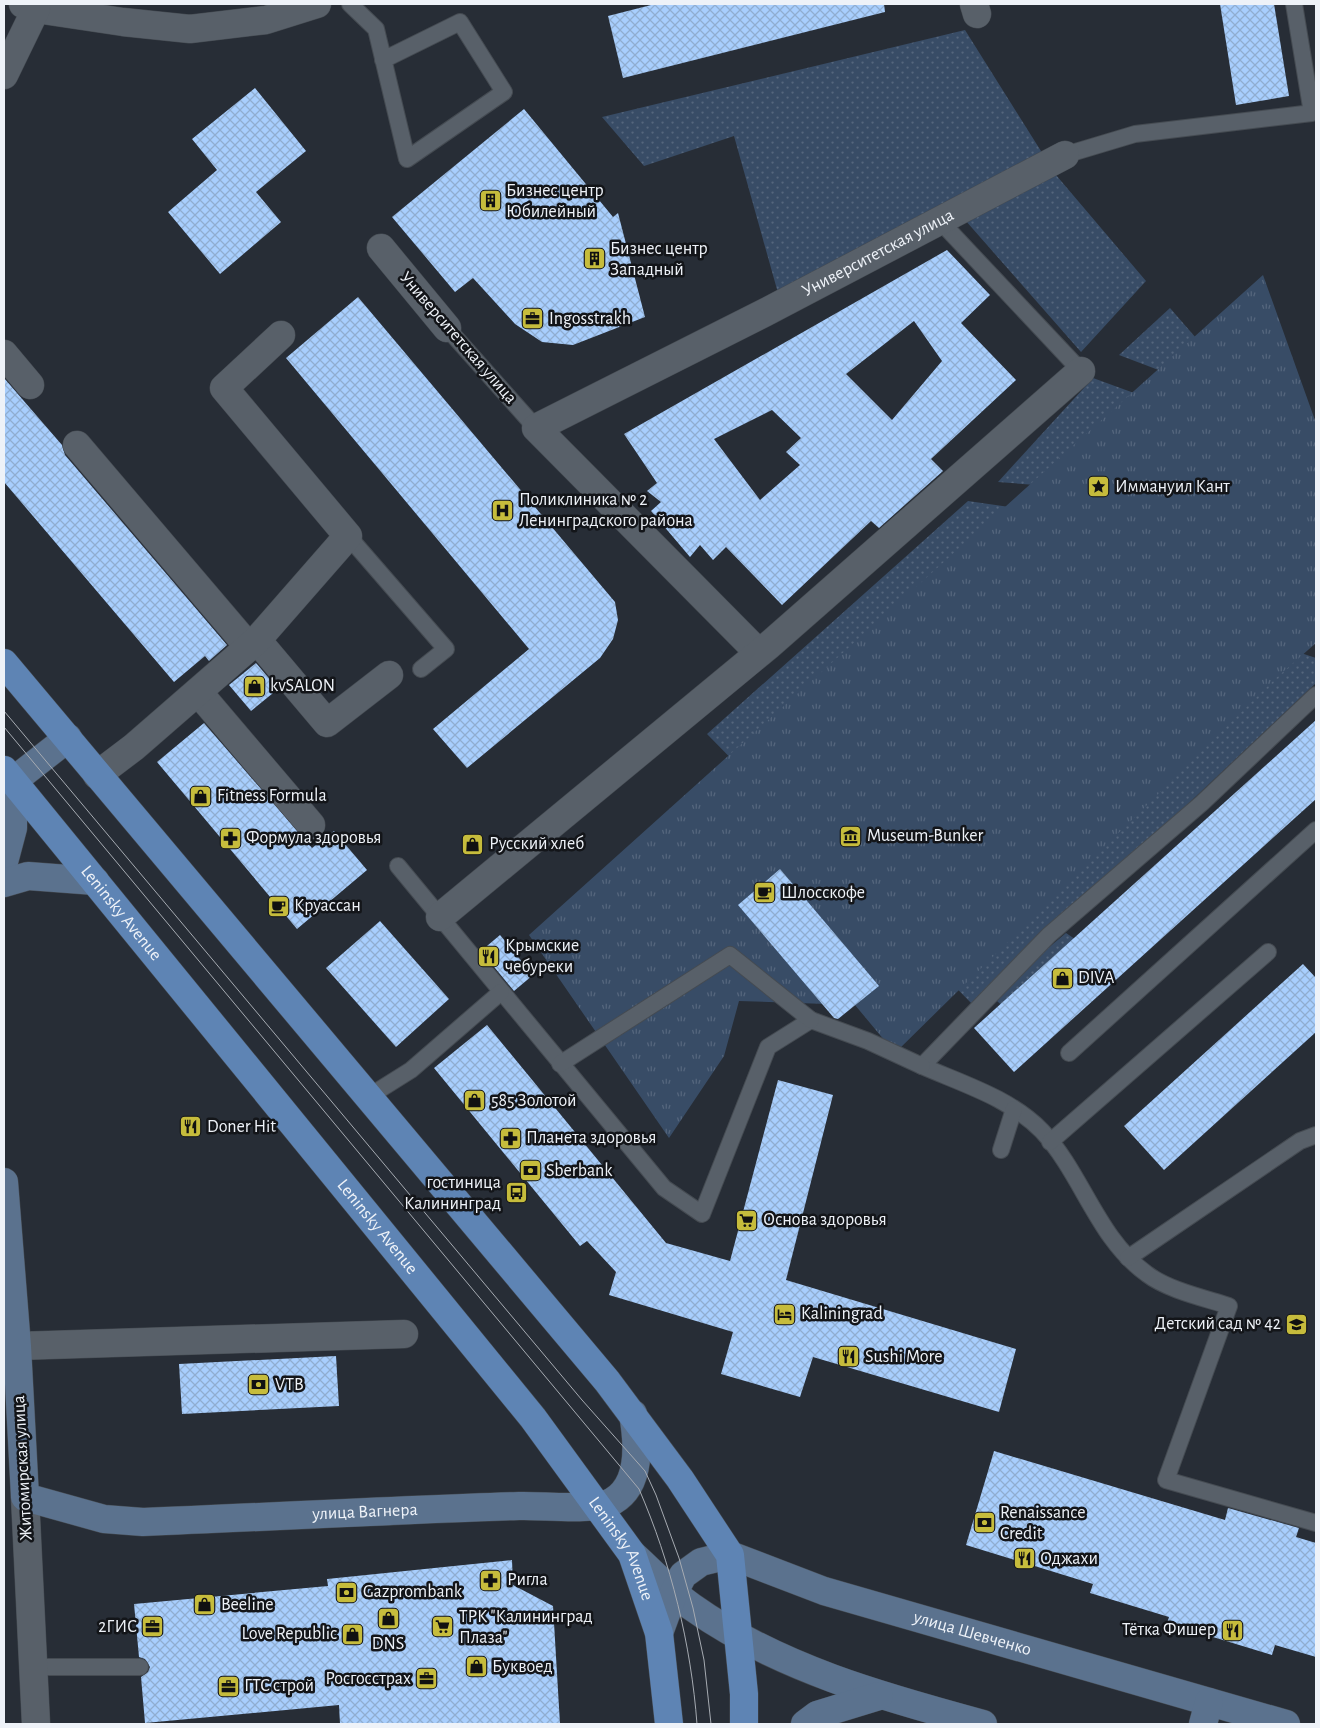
<svg xmlns="http://www.w3.org/2000/svg" width="1320" height="1728" font-family="'Alegreya Sans',sans-serif">
	<style>
		.grass { fill: url(#grass-dots) }
		.park { fill: url(#park-tufts) }
		.building { fill: url(#building-cross-hatch); fill-rule: evenodd }
		.lines { fill: none; stroke-linecap: round; stroke-linejoin: round }
		.lane-casing { stroke: #454b52; stroke-width: 18 }
		.street-casing { stroke: #454b52; stroke-width: 29 }
		.secondary-casing { stroke: #454b52; stroke-width: 29 }
		.primary-casing { stroke: #454b52; stroke-width: 29 }
		.lane { stroke: #586069; stroke-width: 16 }
		.street { stroke: #586069; stroke-width: 28 }
		.secondary { stroke: #5b728e; stroke-width: 28 }
		.primary { stroke: #5e84b4; stroke-width: 28 }
		.tram { stroke: #a6abb2; stroke-width: 1 }
		.labels { text-anchor: middle; dominant-baseline: central; stroke-width: 5; stroke-linejoin: round; paint-order: stroke }
		.poi-label { font-size: 18px; fill: #eef2f8; stroke: #131519; text-anchor: start }
		.street-label { font-size: 18px; fill: #eef2f8; stroke: #131519 }
	</style>
	<defs>
		<pattern id="grass-dots" width="8" height="8" patternUnits="userSpaceOnUse" patternTransform="scale(1.25)"><rect width="8" height="8" fill="#384c66"/><path d="M2 2h.1M6 6h.1" fill="none" stroke="#55667d" stroke-width="1.8" stroke-linecap="round"/></pattern>
		<pattern id="park-tufts" width="24" height="20" patternUnits="userSpaceOnUse" patternTransform="scale(1.25)"><rect width="24" height="20" fill="#384c66"/><path d="M3 7l-1-3M5 7V3M7 7l1-3M15 17l-1-3M17 17v-4M19 17l1-3" fill="none" stroke="#55667d"/></pattern>
		<pattern id="building-cross-hatch" width="8" height="8" patternUnits="userSpaceOnUse" patternTransform="scale(1.25)"><rect width="8" height="8" fill="#a8cefd"/><path d="M0 0l8 8M0 8l8-8" fill="none" stroke="#90add0"/></pattern>
	</defs>
	<rect width="100%" height="100%" fill="#272d36"/>
	<g class="grass">
		<polygon points="965,30 1056,175 1146,281 1081,352 951,204 778,293 734,136 644,166 602,117"/>
		<polygon points="1170,308 1256,407 1119,355"/>
		<polygon points="1093,378 1268,442 1048,486 998,482"/>
		<polygon points="968,501 1031,510 1144,601 1316,658 1316,683 974,1006 707,734"/>
		<polygon points="1066,933 1091,950 1018,1019 991,996"/>
	</g>
	<polygon class="park" points="1263,275 1316,423 1316,643 1275,679 895,1053 855,1005 739,1001 724,1056 669,1138 529,935"/>
	<g class="building">
		<polygon points="655,4 884,4 885,12 623,78 608,16"/>
		<polygon points="1220,4 1274,4 1289,96 1236,105"/>
		<polygon points="255,88 306,151 256,192 281,222 220,274 168,212 217,170 192,139"/>
		<polygon points="524,109 613,217 618,213 645,317 573,345 542,342 515,324 473,278 455,292 392,217"/>
		<path d="M947 250 990 295 961 323 1016 380 931 459 943 471 879 528 871 521 782 605 726 547 713 560 700 545 690 557 651 511 661 502 647 491 657 483 624 434ZM914 321 942 361 892 420 846 374ZM772 410 801 438 786 452 800 465 760 500 714 439Z"/>
		<polygon points="358,297 615,602 618,620 613,639 600,658 467,768 433,729 529,649 286,358"/>
		<polygon points="4,378 62,445 65,455 227,645 209,661 205,656 174,682 4,482"/>
		<polygon points="256,663 278,689 251,711 229,685"/>
		<polygon points="1316,720 1316,799 1014,1072 974,1028"/>
		<polygon points="204,723 312,848 334,831 367,870 297,929 157,762"/>
		<polygon points="780,869 879,986 838,1019 834,1018 738,905"/>
		<polygon points="380,921 449,999 396,1047 326,968"/>
		<polygon points="500,935 533,975 514,991 481,951"/>
		<polygon points="1303,964 1316,978 1316,1032 1164,1170 1124,1126"/>
		<polygon points="487,1025 666,1243 730,1261 778,1080 833,1095 786,1280 1016,1349 999,1412 813,1357 800,1397 759,1385 721,1374 733,1332 609,1295 616,1272 587,1241 580,1246 434,1068"/>
		<polygon points="336,1356 339,1406 182,1414 179,1364"/>
		<polygon points="994,1451 1225,1520 1228,1508 1299,1528 1296,1537 1316,1543 1316,1657 1275,1645 1272,1655 1167,1623 1169,1617 1090,1593 1093,1584 966,1545"/>
		<polygon points="512,1560 513,1585 553,1606 560,1724 340,1724 339,1705 145,1723 141,1677 148,1672 150,1667 145,1659 139,1657 134,1604 328,1586 327,1579"/>
	</g>
	<g class="lines">
		<defs>
			<g id="lane">
				<polyline points="350,4 376,29 407,159 504,92 460,22 383,60"/>
				<polyline points="1065,155 1135,134 1312,113 1294,4"/>
				<polyline points="940,221 1081,371"/>
				<polyline points="447,328 536,428"/>
				<polyline points="348,536 446,649 421,669"/>
				<path d="M1316 695 1202 803 1049 935 922 1066C963 1084 1010 1098 1042 1131 1083 1175 1097 1238 1147 1274 1168 1290 1204 1298 1229 1306L1166 1480 1316 1523"/>
				<polyline points="398,866 664,1188 702,1214 768,1047 811,1020 868,1041 922,1066"/>
				<polyline points="1069,1053 1316,830"/>
				<polyline points="560,1064 730,955 811,1020"/>
				<polyline points="368,1097 411,1070 501,992"/>
				<polyline points="1050,1142 1268,952"/>
				<polyline points="1001,1150 1014,1109"/>
				<polyline points="1128,1258 1300,1141 1316,1135"/>
				<polyline points="33,1667 140,1667"/>
			</g>
			<g id="street">
				<polyline points="23,4 36,9 123,22 190,29 266,20 317,4"/>
				<polyline points="974,4 977,14"/>
				<polyline points="4,75 36,9"/>
				<polyline points="381,248 447,328"/>
				<polyline points="4,354 30,385"/>
				<polyline points="77,445 249,647"/>
				<polyline points="257,640 327,723 389,675"/>
				<path id="s1" d="M759 653 536 428 764 313 1065 155"/>
				<polyline points="198,692 311,825"/>
				<polyline points="97,775 134,747 257,640 348,536 224,388 281,335"/>
				<polyline points="440,917 768,646 1081,371"/>
				<polyline points="17,1346 404,1334"/>
				<polyline points="25,1497 36,1724"/>
			</g>
			<g id="secondary">
				<polyline points="4,862 13,828 13,781 68,738"/>
				<polyline points="4,883 28,876 95,881"/>
				<path id="s2" d="M4 1182 17 1346 25 1497 104 1519 143 1522C269 1517 394 1510 519 1506 543 1505 595 1512 613 1501 642 1484 638 1442 633 1414"/>
				<path d="M632 1554C652 1572 670 1592 692 1607 778 1668 883 1697 983 1724"/>
				<path id="s3" d="M659 1633 674 1592 683 1575 701 1562 730 1555 824 1591 1286 1724"/>
				<polyline points="805,1724 817,1715 879,1696"/>
				<polyline points="1203,1724 1209,1702"/>
			</g>
			<g id="primary">
				<polyline points="4,663 607,1381 680,1479 730,1555 744,1694 744,1724"/>
				<path id="s4" d="M4 770 533 1418 632 1554 659 1633 669 1724"/>
			</g>
		</defs>
		<use href="#lane" class="lane-casing"/>
		<use href="#street" class="street-casing"/>
		<use href="#secondary" class="secondary-casing"/>
		<use href="#primary" class="primary-casing"/>
		<use href="#lane" class="lane"/>
		<use href="#street" class="street"/>
		<use href="#secondary" class="secondary"/>
		<use href="#primary" class="primary"/>
		<g class="tram">
			<polyline points="4,711 582,1400 645,1471 656,1495 679,1558 693,1608 704,1660 711,1724"/>
			<path d="M4 727 639 1489C671 1563 691 1644 697 1724"/>
		</g>
	</g>
	<defs>
		<symbol id="building-square" viewBox="-11 -11 22 22"><rect x="-9" y="-9" width="18" height="18" rx="4" fill="#c6bc3c" stroke="#131519"/><path d="M-4-6H4V6H1V3H-1V6H-4ZM-2.5-4.3h1.7v1.8h-1.7ZM.8-4.3h1.7v1.8H.8ZM-2.5-1h1.7V.8h-1.7ZM.8-1h1.7V.8H.8Z" fill="#111"/></symbol>
		<symbol id="office-square" viewBox="-11 -11 22 22"><rect x="-9" y="-9" width="18" height="18" rx="4" fill="#c6bc3c" stroke="#131519"/><path d="M-6-3h4V-5.5h4V-3h4V5H-6ZM-1-4.5V-3h2v-1.5ZM-6 0V1H6V0Z" fill="#111"/></symbol>
		<symbol id="sight-square" viewBox="-11 -11 22 22"><rect x="-9" y="-9" width="18" height="18" rx="4" fill="#c6bc3c" stroke="#131519"/><path d="M0-6L1.8-2.2L6-1.7L2.9 1.2L3.7 5.4L0 3.3L-3.7 5.4L-2.9 1.2L-6-1.7L-1.8-2.2Z" fill="#111"/></symbol>
		<symbol id="hospital-square" viewBox="-11 -11 22 22"><rect x="-9" y="-9" width="18" height="18" rx="4" fill="#c6bc3c" stroke="#131519"/><path d="M-5-5h3v3.5h4V-5h3V5h-3V1.5h-4V5h-3Z" fill="#111"/></symbol>
		<symbol id="shop-square" viewBox="-11 -11 22 22"><rect x="-9" y="-9" width="18" height="18" rx="4" fill="#c6bc3c" stroke="#131519"/><path d="M-5-2.5h2.3a2.7 3.5 0 0 1 5.4 0H5L5.5 6h-11ZM-1.5-2.5h3a1.5 2.3 0 0 0-3 0Z" fill="#111"/></symbol>
		<symbol id="museum-square" viewBox="-11 -11 22 22"><rect x="-9" y="-9" width="18" height="18" rx="4" fill="#c6bc3c" stroke="#131519"/><path d="M0-6L6-3V-2H-6V-3ZM-5-1h2V3h-2ZM-1-1h2V3h-2ZM3-1h2V3H3ZM-6 4H6V6H-6Z" fill="#111"/></symbol>
		<symbol id="pharmacy-square" viewBox="-11 -11 22 22"><rect x="-9" y="-9" width="18" height="18" rx="4" fill="#c6bc3c" stroke="#131519"/><path d="M-2-6h4v4h4v4h-4v4h-4v-4h-4v-4h4Z" fill="#111"/></symbol>
		<symbol id="cafe-square" viewBox="-11 -11 22 22"><rect x="-9" y="-9" width="18" height="18" rx="4" fill="#c6bc3c" stroke="#131519"/><path d="M-5.5-4.5H6V0H3Q3 3.5 0 3.5H-2.5Q-5.5 3.5-5.5 0ZM3-3.2v2h1.7v-2ZM-6 4.5H4V6H-6Z" fill="#111"/></symbol>
		<symbol id="restaurant-square" viewBox="-11 -11 22 22"><rect x="-9" y="-9" width="18" height="18" rx="4" fill="#c6bc3c" stroke="#131519"/><path d="M-5-6h1v4h1v-4h1v4h1v-4h1v5L-1.5 .5V6h-2V.5L-5-1ZM5-6V6H3V1.5H1.5Q1.5-4 5-6Z" fill="#111"/></symbol>
		<symbol id="bank-square" viewBox="-11 -11 22 22"><rect x="-9" y="-9" width="18" height="18" rx="4" fill="#c6bc3c" stroke="#131519"/><path d="M-6-4H6V4H-6ZM0-2.3a2.3 2.3 0 1 0 0 4.6a2.3 2.3 0 1 0 0-4.6Z" fill="#111"/></symbol>
		<symbol id="bus-square" viewBox="-11 -11 22 22"><rect x="-9" y="-9" width="18" height="18" rx="4" fill="#c6bc3c" stroke="#131519"/><path d="M-5-6H5V4H4V6H2V4H-2V6H-4V4H-5ZM-3.5-4V0h7V-4ZM-3.5 1.2v1.5H-2V1.2ZM2 1.2v1.5H3.5V1.2Z" fill="#111"/></symbol>
		<symbol id="supermarket-square" viewBox="-11 -11 22 22"><rect x="-9" y="-9" width="18" height="18" rx="4" fill="#c6bc3c" stroke="#131519"/><path d="M-6-5.5h2.5l.6 2H6L4.5 2H-2.5L-4.4-4H-6ZM-1.5 3.2a1.3 1.3 0 1 0 .1 0ZM3 3.2a1.3 1.3 0 1 0 .1 0Z" fill="#111"/></symbol>
		<symbol id="hotel-square" viewBox="-11 -11 22 22"><rect x="-9" y="-9" width="18" height="18" rx="4" fill="#c6bc3c" stroke="#131519"/><path d="M-6-4.5h1.5V1H6V5H4.5V3h-9V5H-6ZM-4 0a1.8 1.8 0 1 1 3.6 0ZM.5 0V-2.5h3Q6-2.5 6 0Z" fill="#111"/></symbol>
		<symbol id="school-square" viewBox="-11 -11 22 22"><rect x="-9" y="-9" width="18" height="18" rx="4" fill="#c6bc3c" stroke="#131519"/><path d="M0-5L7-2L0 1L-7-2ZM-4 1L0 2.5L4 1V4Q0 6-4 4Z" fill="#111"/></symbol>
	</defs>
	<g fill-rule="evenodd">
		<use href="#building-square" x="478" y="188" width="25" height="25"/>
		<use href="#building-square" x="582" y="246" width="25" height="25"/>
		<use href="#office-square" x="520" y="306" width="25" height="25"/>
		<use href="#sight-square" x="1086" y="474" width="25" height="25"/>
		<use href="#hospital-square" x="490" y="498" width="25" height="25"/>
		<use href="#shop-square" x="242" y="674" width="25" height="25"/>
		<use href="#shop-square" x="188" y="784" width="25" height="25"/>
		<use href="#museum-square" x="838" y="824" width="25" height="25"/>
		<use href="#pharmacy-square" x="218" y="826" width="25" height="25"/>
		<use href="#shop-square" x="460" y="832" width="25" height="25"/>
		<use href="#cafe-square" x="752" y="880" width="25" height="25"/>
		<use href="#cafe-square" x="266" y="894" width="25" height="25"/>
		<use href="#restaurant-square" x="476" y="944" width="25" height="25"/>
		<use href="#shop-square" x="1050" y="966" width="25" height="25"/>
		<use href="#shop-square" x="462" y="1088" width="25" height="25"/>
		<use href="#restaurant-square" x="178" y="1114" width="25" height="25"/>
		<use href="#pharmacy-square" x="498" y="1126" width="25" height="25"/>
		<use href="#bank-square" x="518" y="1158" width="25" height="25"/>
		<use href="#bus-square" x="504" y="1180" width="25" height="25"/>
		<use href="#supermarket-square" x="734" y="1208" width="25" height="25"/>
		<use href="#hotel-square" x="772" y="1302" width="25" height="25"/>
		<use href="#school-square" x="1284" y="1312" width="25" height="25"/>
		<use href="#restaurant-square" x="836" y="1344" width="25" height="25"/>
		<use href="#bank-square" x="246" y="1372" width="25" height="25"/>
		<use href="#bank-square" x="972" y="1510" width="25" height="25"/>
		<use href="#restaurant-square" x="1012" y="1546" width="25" height="25"/>
		<use href="#pharmacy-square" x="478" y="1568" width="25" height="25"/>
		<use href="#bank-square" x="334" y="1580" width="25" height="25"/>
		<use href="#shop-square" x="192" y="1592" width="25" height="25"/>
		<use href="#shop-square" x="376" y="1606" width="25" height="25"/>
		<use href="#office-square" x="140" y="1614" width="25" height="25"/>
		<use href="#supermarket-square" x="430" y="1614" width="25" height="25"/>
		<use href="#restaurant-square" x="1220" y="1618" width="25" height="25"/>
		<use href="#shop-square" x="340" y="1622" width="25" height="25"/>
		<use href="#shop-square" x="464" y="1654" width="25" height="25"/>
		<use href="#office-square" x="414" y="1666" width="25" height="25"/>
		<use href="#office-square" x="216" y="1674" width="25" height="25"/>
	</g>
	<g class="labels">
		<g class="poi-label">
			<text x="506" y="191">Бизнес центр<tspan x="506" dy="21">Юбилейный</tspan></text>
			<text x="610" y="249">Бизнес центр<tspan x="610" dy="21">Западный</tspan></text>
			<text x="549" y="319">Ingosstrakh</text>
			<text x="1115" y="487">Иммануил Кант</text>
			<text x="519" y="500">Поликлиника № 2<tspan x="519" dy="21">Ленинградского района</tspan></text>
			<text x="270" y="686">kvSALON</text>
			<text x="217" y="796">Fitness Formula</text>
			<text x="867" y="836">Museum-Bunker</text>
			<text x="246" y="838">Формула здоровья</text>
			<text x="489" y="844">Русский хлеб</text>
			<text x="781" y="893">Шлосскофе</text>
			<text x="294" y="906">Круассан</text>
			<text x="505" y="946">Крымские<tspan x="505" dy="21">чебуреки</tspan></text>
			<text x="1078" y="978">DIVA</text>
			<text x="491" y="1101">585 Золотой</text>
			<text x="207" y="1127">Doner Hit</text>
			<text x="526" y="1138">Планета здоровья</text>
			<text x="546" y="1171">Sberbank</text>
			<text x="501" y="1183" text-anchor="end">гостиница<tspan x="501" dy="21">Калининград</tspan></text>
			<text x="763" y="1220">Основа здоровья</text>
			<text x="801" y="1314">Kaliningrad</text>
			<text x="1281" y="1324" text-anchor="end">Детский сад № 42</text>
			<text x="865" y="1357">Sushi More</text>
			<text x="275" y="1385">VTB</text>
			<text x="1000" y="1513">Renaissance<tspan x="1000" dy="21">Credit</tspan></text>
			<text x="1040" y="1559">Оджахи</text>
			<text x="507" y="1580">Ригла</text>
			<text x="363" y="1592">Gazprombank</text>
			<text x="221" y="1605">Beeline</text>
			<text x="459" y="1617">ТРК "Калининград<tspan x="459" dy="21">Плаза"</tspan></text>
			<text x="137" y="1627" text-anchor="end">2ГИС</text>
			<text x="1216" y="1630" text-anchor="end">Тётка Фишер</text>
			<text x="337" y="1634" text-anchor="end">Love Republic</text>
			<text x="388" y="1644" text-anchor="middle">DNS</text>
			<text x="492" y="1667">Буквоед</text>
			<text x="411" y="1679" text-anchor="end">Росгосстрах</text>
			<text x="244" y="1686">ГТС строй</text>
		</g>
		<g class="street-label">
			<text stroke="none"><textPath href="#s1" startOffset="701">Университетская улица</textPath></text>
			<text transform="translate(458 338) rotate(49)">Университетская улица</text>
			<text stroke="none"><textPath href="#s4" startOffset="185">Leninsky Avenue</textPath></text>
			<text stroke="none"><textPath href="#s4" startOffset="590">Leninsky Avenue</textPath></text>
			<text transform="translate(23 1468) rotate(-93)">Житомирская улица</text>
			<text stroke="none"><textPath href="#s2" startOffset="659">улица Вагнера</textPath></text>
			<text stroke="none"><textPath href="#s4" startOffset="995">Leninsky Avenue</textPath></text>
			<text stroke="none"><textPath href="#s3" startOffset="370">улица Шевченко</textPath></text>
		</g>
	</g>
	<rect width="1320" height="1728" fill="none" stroke="#eef2f8" stroke-width="10"/>
</svg>
